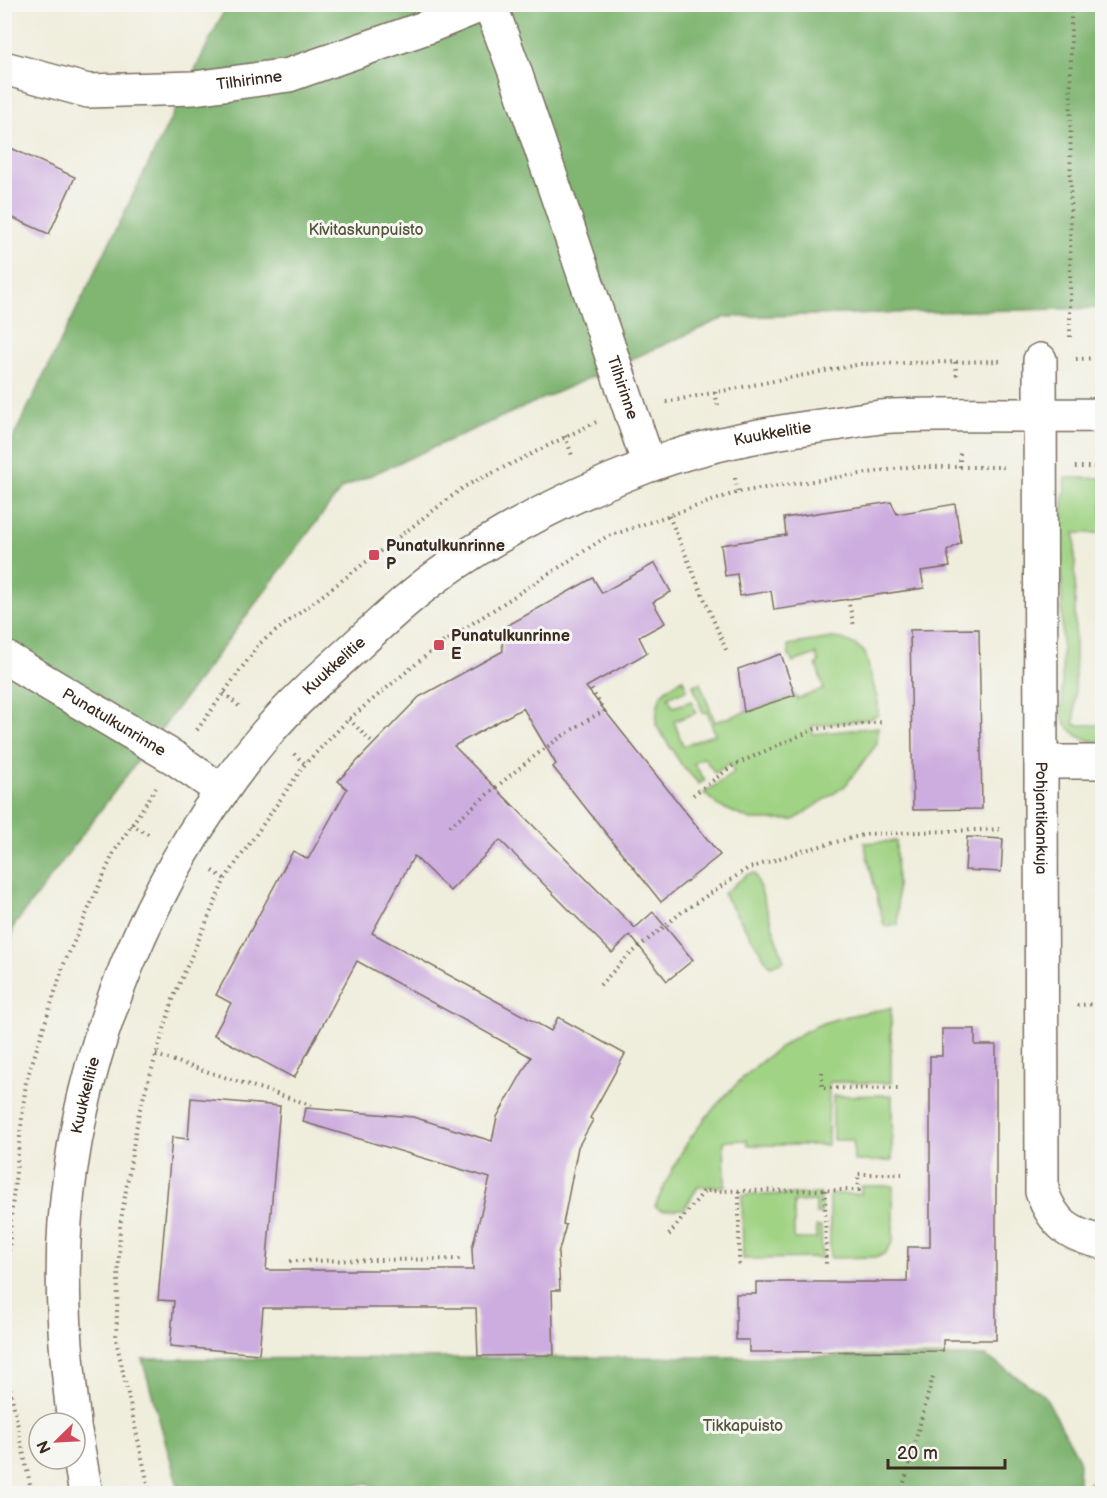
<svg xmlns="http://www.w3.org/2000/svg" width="1107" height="1498" font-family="'Balsamiq Sans',sans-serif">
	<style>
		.green { fill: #a0d384; stroke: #6e7e51; stroke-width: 1.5 }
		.forest { fill: #80b572; stroke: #5e7048; stroke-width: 1.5 }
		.building { fill: #cdaddf }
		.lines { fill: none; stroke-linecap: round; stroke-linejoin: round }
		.minor-casing { stroke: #7a6e60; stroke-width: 36 }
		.tertiary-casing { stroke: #7a6e60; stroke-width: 36 }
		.path { stroke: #7a6e60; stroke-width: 4; stroke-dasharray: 1.5 4.5; stroke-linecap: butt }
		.minor { stroke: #fff; stroke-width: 33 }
		.tertiary { stroke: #fff; stroke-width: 33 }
		.poi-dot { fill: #d1495b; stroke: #f6f6f2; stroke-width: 2 }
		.labels { text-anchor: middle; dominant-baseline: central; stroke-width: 6; stroke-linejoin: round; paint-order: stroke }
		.street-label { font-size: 16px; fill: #3b2a1e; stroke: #f6f6f2 }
		.park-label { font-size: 16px; fill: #545438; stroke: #f6f6f2 }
		.poi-label { font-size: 16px; font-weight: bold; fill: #3b2a1e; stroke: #f6f6f2; text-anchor: start }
	</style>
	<rect width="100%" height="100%" fill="#f6f6f2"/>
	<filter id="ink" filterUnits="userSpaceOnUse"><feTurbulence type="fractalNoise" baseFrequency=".0167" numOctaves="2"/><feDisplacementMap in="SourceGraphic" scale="12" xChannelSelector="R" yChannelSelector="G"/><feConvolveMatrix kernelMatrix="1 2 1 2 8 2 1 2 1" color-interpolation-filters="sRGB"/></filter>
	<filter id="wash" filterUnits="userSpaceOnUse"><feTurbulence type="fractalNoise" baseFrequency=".008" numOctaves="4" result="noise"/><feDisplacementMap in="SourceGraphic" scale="24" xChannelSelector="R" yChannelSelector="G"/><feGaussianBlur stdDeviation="1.35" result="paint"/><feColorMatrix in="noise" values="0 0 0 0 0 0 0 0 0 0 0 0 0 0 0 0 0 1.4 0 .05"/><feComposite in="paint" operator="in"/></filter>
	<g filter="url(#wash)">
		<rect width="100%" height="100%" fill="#efeddb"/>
		<g class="green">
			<path d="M1066 478H1102V533H1075V725H1102V742C1084 741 1071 736 1062 717V515Z"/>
			<path d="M832 638C844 638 857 644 865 653L878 702V715L870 719 812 726 813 734 878 727 877 744 845 786 794 820H751L719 806 704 793 734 772 730 763 715 773 703 757 694 764 705 780 699 784 681 764 656 725C658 697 658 691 683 679L687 690 668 697 673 707 692 701 696 713 674 721 683 746 715 734 707 712 703 713 693 685 700 683 715 722 795 695 797 699 824 689 816 664 819 662 816 654 793 662 789 656 788 645Z"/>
			<polygon points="896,841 898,925 884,926 864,843"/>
			<polygon points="755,873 784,961 770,966 723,894 748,874"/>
			<path d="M891 1008V1083L829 1082 828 1145H748L747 1140 724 1141 725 1186 698 1187 684 1209 661 1210 655 1206C667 1182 678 1154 694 1133 721 1096 765 1053 806 1031 831 1017 863 1013 891 1008Z"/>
			<polygon points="892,1095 892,1161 854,1161 853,1140 833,1140 833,1096"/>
			<polygon points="861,1186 893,1186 893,1242 885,1253 878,1257 830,1258 830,1194 861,1194"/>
			<polygon points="821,1194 821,1214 816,1214 816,1201 794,1202 794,1239 816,1239 816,1227 821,1227 822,1258 743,1259 742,1195"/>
		</g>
		<g class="forest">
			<polygon points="227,5 1102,5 1102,308 726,317 342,488 13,927 5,991 5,454"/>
			<polygon points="986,1356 1045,1396 1079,1459 1078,1484 1071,1493 386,1494 367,1483 325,1494 180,1493 142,1359"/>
			<polygon points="1089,1483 1102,1483 1102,1493 1086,1493"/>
		</g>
		<g id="blocks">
			<g class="building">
				<polygon points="4,145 75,177 49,234 4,214"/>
				<polygon points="891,502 897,514 955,504 961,543 947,551 950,567 921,571 924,588 774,610 771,591 740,596 737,574 725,576 721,545 786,535 784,518"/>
				<polygon points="655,563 671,592 653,602 665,623 639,637 647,653 586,687 720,855 661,902 553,767 556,764 523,708 454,746 635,928 653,912 693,960 667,981 630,935 612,953 500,840 450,891 414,856 372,933 551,1031 558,1017 625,1054 590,1118 593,1120 578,1147 563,1224 566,1225 558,1254 560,1290 552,1290 554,1355 478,1356 476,1308 263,1308 259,1354 170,1346 174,1301 158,1300 172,1137 188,1139 191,1098 280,1106 266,1270 473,1270 472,1248 490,1178 303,1122 306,1108 413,1117 492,1141 497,1117 531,1057 357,961 294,1078 214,1035 231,1003 216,995 293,851 308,859 347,789 338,781 419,697 503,651 501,629 593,578 602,593"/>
				<polygon points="979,629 982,809 913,810 910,630"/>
				<polygon points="781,654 795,695 744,712 738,669"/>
				<polygon points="967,837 1003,839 1001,872 965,870"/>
				<polygon points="942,1029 975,1029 975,1045 996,1045 996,1340 943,1340 943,1351 749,1352 749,1340 736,1340 736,1294 756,1294 756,1282 907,1282 908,1247 930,1247 930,1056 942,1056"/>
			</g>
		</g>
	</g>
	<g filter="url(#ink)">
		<use href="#blocks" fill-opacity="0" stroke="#7a6e60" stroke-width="1.5"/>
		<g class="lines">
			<defs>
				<g id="minor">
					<path id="s1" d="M490 4 514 69 649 465"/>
					<path id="s2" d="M4 68 88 91 194 88 289 75 427 27 484 4"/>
					<path id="s3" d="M1040 360 1042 1192C1054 1224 1069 1235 1102 1242"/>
					<path id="s4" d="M4 657 176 759 222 791"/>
					<polyline points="1041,762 1102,762"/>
				</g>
				<g id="tertiary">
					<path id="s5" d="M74 1423C66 1356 60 1290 65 1222 78 1047 153 868 266 734 293 702 325 674 356 646 386 618 418 588 453 565 511 526 581 491 647 466 706 444 772 432 835 424 854 421 873 417 893 416 962 413 1033 416 1102 415"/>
					<polyline points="75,1431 86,1494"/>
				</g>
			</defs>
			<use href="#minor" class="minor-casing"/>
			<use href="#tertiary" class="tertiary-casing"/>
			<g class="path">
				<polyline points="1070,337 1071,4"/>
				<polyline points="1076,359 1102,358"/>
				<polyline points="955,362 957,379"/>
				<polyline points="715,392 718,406"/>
				<polyline points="666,402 861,364 1003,361"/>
				<polyline points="565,436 573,458"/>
				<polyline points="960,467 960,452"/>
				<polyline points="1075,467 1102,467"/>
				<polyline points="735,478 738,492"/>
				<polyline points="669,516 727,652"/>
				<polyline points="848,599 854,626"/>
				<polyline points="224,693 241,708"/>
				<polyline points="349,719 373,744"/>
				<polyline points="197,730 259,644 464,487 596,422"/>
				<polyline points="294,754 305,764"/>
				<polyline points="693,795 734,765 815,729 883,722"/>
				<polyline points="131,825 152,836"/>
				<path d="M450 826C499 785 547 741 604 711L589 685"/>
				<polyline points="213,871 225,879"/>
				<polyline points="600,985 628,956 682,912 747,869 805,850 867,834 1004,829"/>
				<polyline points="1077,1005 1102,1004"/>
				<polyline points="156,1055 311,1105"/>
				<polyline points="822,1072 822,1088 900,1089"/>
				<polyline points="825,1190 826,1267"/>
				<polyline points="739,1191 739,1266"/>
				<polyline points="669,1235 704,1191 859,1190 858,1174 902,1174"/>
				<polyline points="290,1261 463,1259"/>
				<polyline points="4,1341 11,1217 26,1082 64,964 114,852 156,788"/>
				<polyline points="4,1359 32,1494"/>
				<polyline points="150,1494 116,1340 120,1226 139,1112 174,996 225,879 305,764 349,719 439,645 606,537 738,492 908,467 1005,467"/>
				<polyline points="901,1494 933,1376"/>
			</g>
			<use href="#minor" class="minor"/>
			<use href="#tertiary" class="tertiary"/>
		</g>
	</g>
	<g class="poi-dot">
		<rect x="368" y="549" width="12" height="12" rx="3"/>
		<rect x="433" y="639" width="12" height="12" rx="3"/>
	</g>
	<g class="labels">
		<g class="street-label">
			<text stroke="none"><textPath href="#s2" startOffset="249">Tilhirinne</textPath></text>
			<text stroke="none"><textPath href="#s1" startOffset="406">Tilhirinne</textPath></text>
			<text stroke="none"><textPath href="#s5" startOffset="1338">Kuukkelitie</textPath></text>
			<text stroke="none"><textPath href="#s5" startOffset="834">Kuukkelitie</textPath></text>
			<text stroke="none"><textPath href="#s4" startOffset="128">Punatulkunrinne</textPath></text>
			<text stroke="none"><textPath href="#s3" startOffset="458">Pohjantikankuja</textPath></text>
			<text stroke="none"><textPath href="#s5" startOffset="330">Kuukkelitie</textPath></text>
		</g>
		<g class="park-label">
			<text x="366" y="230">Kivitaskunpuisto</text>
			<text x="743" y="1426">Tikkapuisto</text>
		</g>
		<g class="poi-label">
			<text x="386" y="546">Punatulkunrinne<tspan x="386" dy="18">P</tspan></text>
			<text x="451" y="636">Punatulkunrinne<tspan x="451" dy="18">E</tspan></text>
		</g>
	</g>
	<rect width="1107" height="1498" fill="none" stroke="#f6f6f2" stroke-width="24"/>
	<g transform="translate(57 1441) rotate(246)"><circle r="28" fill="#f6f6f2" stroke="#aba49d" stroke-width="1.5"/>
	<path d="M0-4.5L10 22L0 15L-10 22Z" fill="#d1495b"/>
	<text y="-9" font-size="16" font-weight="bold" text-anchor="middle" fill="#3b2a1e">N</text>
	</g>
	<path d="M888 1459v9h117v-9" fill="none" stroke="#3b2a1e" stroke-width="3"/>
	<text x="897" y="1459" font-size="18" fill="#3b2a1e" stroke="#f6f6f2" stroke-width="4.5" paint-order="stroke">20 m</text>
</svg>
